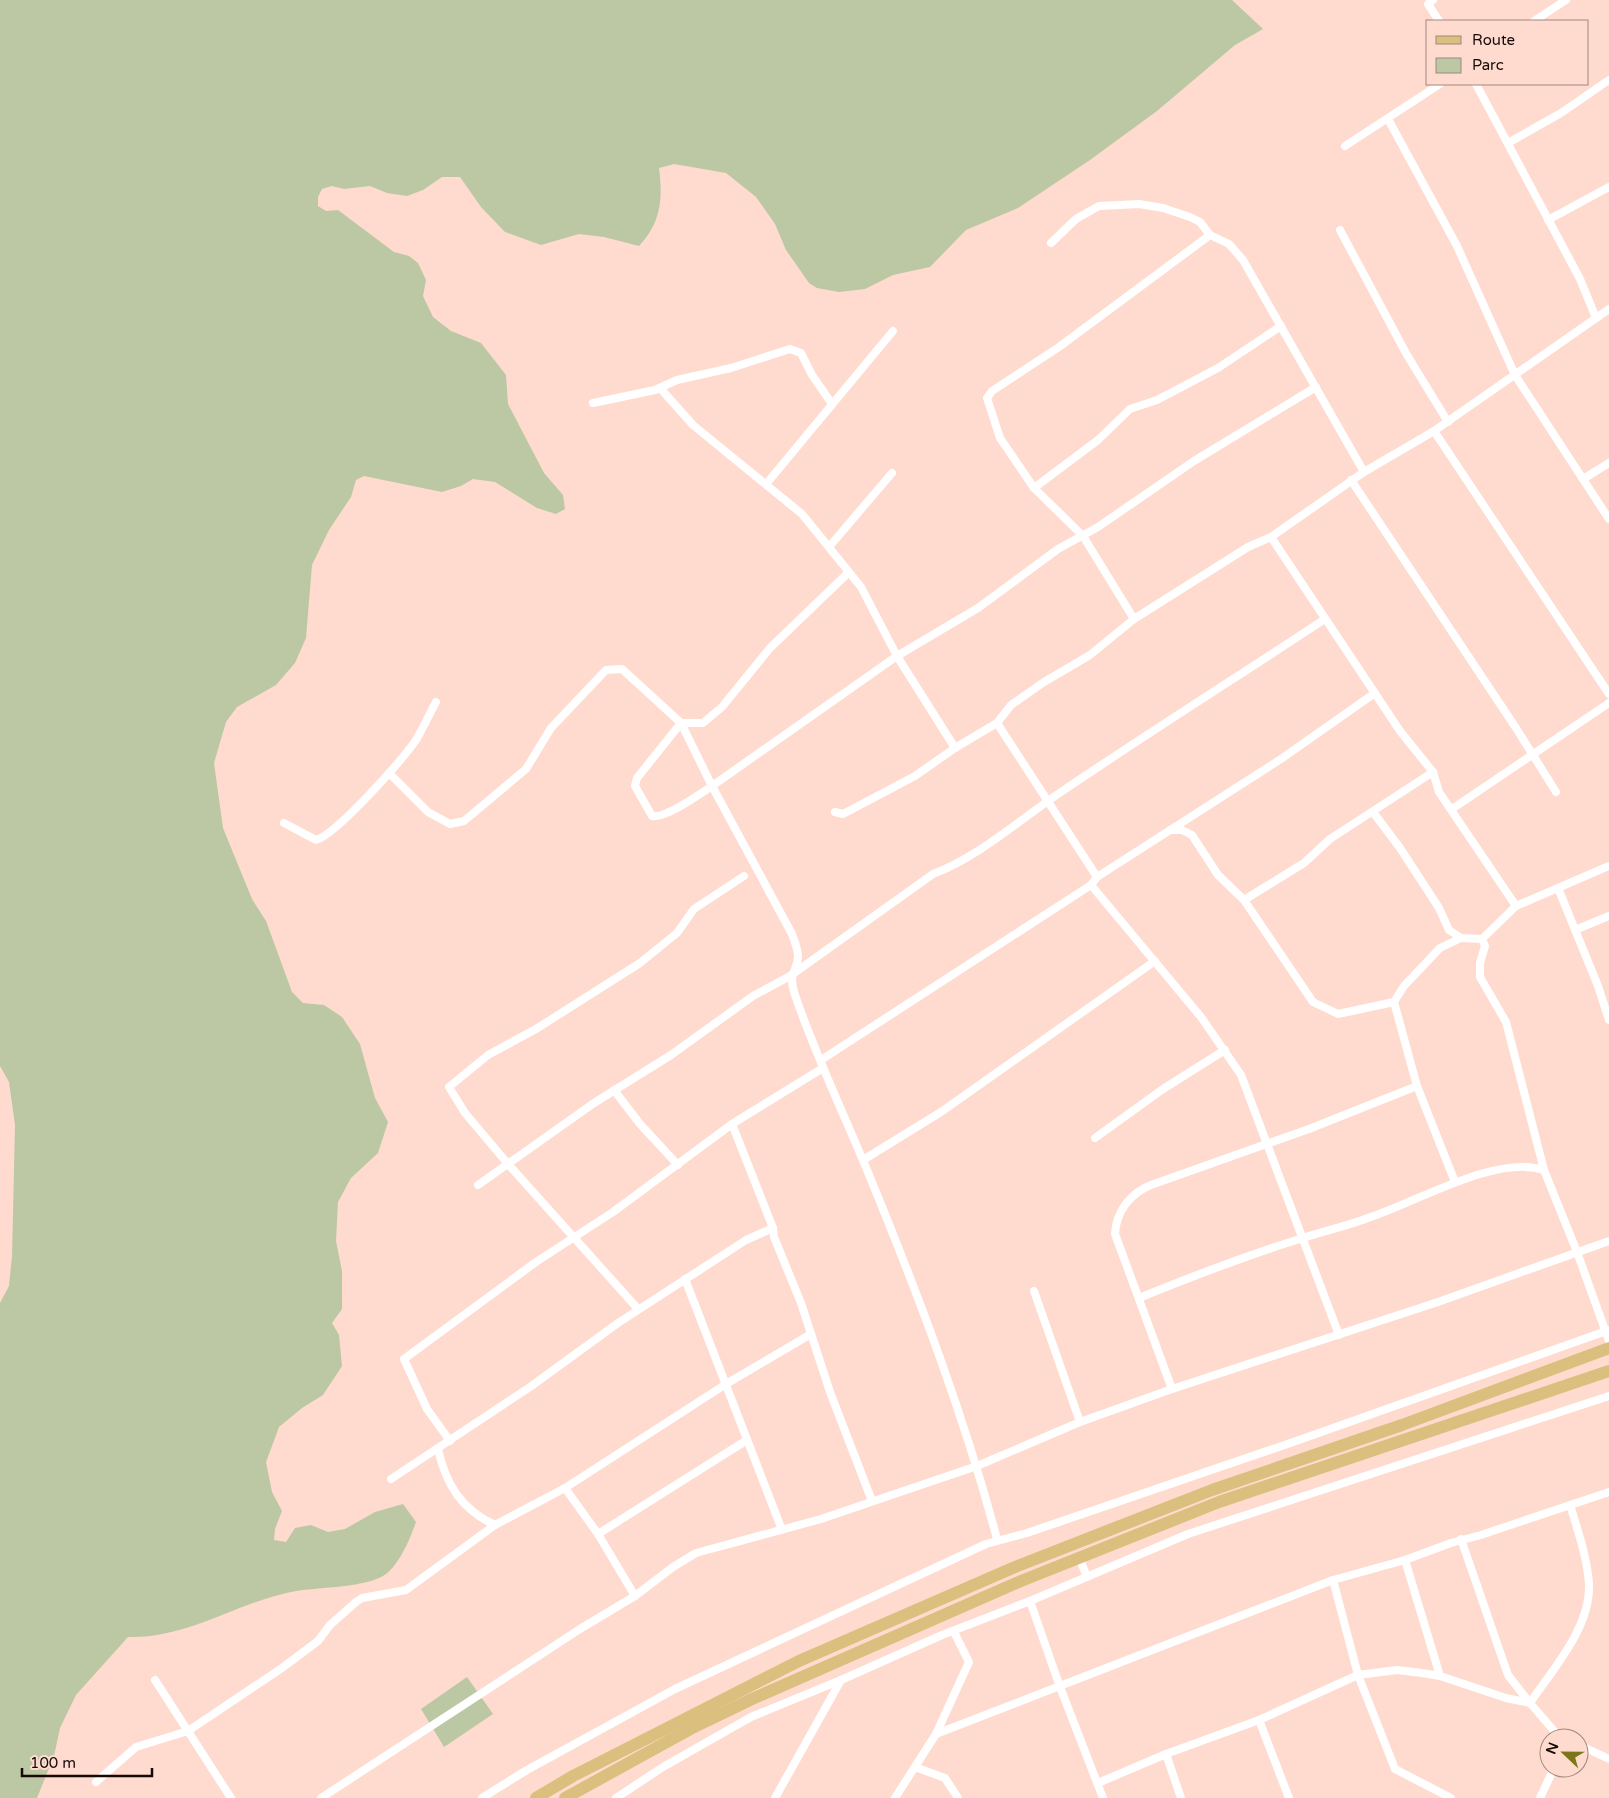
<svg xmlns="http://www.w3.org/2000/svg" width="1609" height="1798" font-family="'Varela Round',sans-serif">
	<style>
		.green { fill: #bcc8a4 }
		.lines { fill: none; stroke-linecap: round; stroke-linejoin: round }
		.minor { stroke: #fff; stroke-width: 8 }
		.primary { stroke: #dbbf7f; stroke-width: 12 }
	</style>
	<rect width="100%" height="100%" fill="#fedbce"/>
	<g class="green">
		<path d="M0 0H1232L1263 29 1235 45 1157 111 1090 160 1018 208 966 230 930 267 893 275 865 289 839 292 817 288 809 283 786 250 775 224 756 197 726 173 674 164 659 168C663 199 661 223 639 246L604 237 579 234 541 245 505 232 481 207 460 177H442L423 190 407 196 387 193 370 186 344 189 332 186 322 189 318 197V206L326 211 338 210 394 252 409 256 418 263 426 280 423 296 433 317 451 331 481 343 506 375 508 404 544 473 563 495 565 509 556 514 537 508 495 482 473 479 461 486 442 492 364 476 356 480 351 497 329 530 312 565 306 638 295 663 276 685 237 707 226 722 214 763 223 828 252 899 266 921 292 992 303 1003 324 1005 342 1017 360 1044 375 1098 388 1122 378 1153 351 1178 338 1202 336 1241 342 1271V1309L332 1323 339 1335 342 1366 323 1395 302 1408 279 1427 266 1462 272 1492 282 1511 275 1529 274 1540 286 1542 295 1528 311 1525 328 1532 345 1529 375 1512 403 1504 416 1522C410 1539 400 1563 386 1574 367 1588 319 1587 296 1591 239 1601 188 1639 128 1637L76 1695 60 1728 54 1756 37 1798H0V1303L9 1286 12 1256 15 1125 9 1082 0 1066Z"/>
		<polygon points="467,1677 493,1714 444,1747 421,1709"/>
	</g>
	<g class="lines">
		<g class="minor">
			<polyline points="1433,0 1428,4 1439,21"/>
			<polyline points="1534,21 1566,0"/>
			<polyline points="1476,84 1580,279 1596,318"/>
			<polyline points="1388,119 1457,246 1515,375 1609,519"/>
			<polyline points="1508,143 1561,113 1609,80"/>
			<polyline points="1345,146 1440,84"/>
			<polyline points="1548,220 1609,187"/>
			<polyline points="1340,230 1407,355 1448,422"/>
			<polyline points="1051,243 1076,219 1099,206 1139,204 1163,208 1190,217 1200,222 1210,235 1229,244 1243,260 1364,472"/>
			<polyline points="660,388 693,425 802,514 861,587 897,656 955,748"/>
			<polyline points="593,403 655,390 677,380 731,368 790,349 801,353 812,375 832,404"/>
			<polyline points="1434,431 1609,694"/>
			<polyline points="1583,479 1609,463"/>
			<polyline points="1351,480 1516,728 1556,792"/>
			<polyline points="767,483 893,331"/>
			<polyline points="1034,488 1098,440 1130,409 1157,400 1218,368 1281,326"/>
			<polyline points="1271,537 1400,731 1433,772 1439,792 1516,906"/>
			<polyline points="829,547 892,473"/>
			<path d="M849 572 770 648 722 707 703 723H681L637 778 635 786 652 816C665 819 700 794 712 786L897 656 978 608 1058 549 1098 527 1194 461 1316 387"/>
			<polyline points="1134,619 1083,536 1034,488 1000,438 987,398 992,391 1059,347 1210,235"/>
			<polyline points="997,723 1097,877 1091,885 1201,1017 1241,1075 1339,1335"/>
			<path d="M389 773 428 812 450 824 464 821 526 769 551 728 606 670 622 669 681 723 712 786 792 934C794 940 798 949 798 956 798 971 788 971 794 992 816 1058 848 1122 874 1187 921 1302 965 1419 997 1539"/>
			<polyline points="1452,809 1609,703"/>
			<polyline points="835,812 843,814 915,776 955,748 997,723 1011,705 1044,682 1090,655 1134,619 1248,547 1271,537 1364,472 1434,431 1609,309"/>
			<polyline points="1373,812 1400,848 1439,908 1449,930 1461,938 1482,939"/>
			<path d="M284 823 316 840C337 834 402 760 416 740 423 728 429 715 436 702"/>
			<polyline points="1170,830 1182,830 1192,835 1218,875 1244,900 1313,1002 1338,1014 1394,1002 1417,1086 1455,1182"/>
			<polyline points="1097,877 1281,759 1375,693"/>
			<polyline points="1558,888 1598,986 1609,1020"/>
			<polyline points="1244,900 1304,863 1330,839 1433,772"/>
			<polyline points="1575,930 1609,916"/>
			<polyline points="1482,939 1485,946 1480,963 1480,977 1506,1022 1544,1170 1577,1252 1609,1341"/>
			<polyline points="1482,939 1516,906 1609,866"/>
			<polyline points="1394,1002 1404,986 1440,948 1461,938"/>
			<polyline points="821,1060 1091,885"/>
			<polyline points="614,1090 640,1124 678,1165"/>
			<polyline points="732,1124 773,1228 774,1237 801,1303 830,1392 872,1501"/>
			<polyline points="1095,1138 1163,1089 1225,1050"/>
			<polyline points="863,1160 941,1112 1155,961"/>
			<path d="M478 1185 594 1103 671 1055 753 996 790 976 933 874C980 856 1019 820 1061 792 1148 733 1237 677 1325 619"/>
			<polyline points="685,1279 782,1530"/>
			<polyline points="1034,1291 1080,1422"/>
			<path d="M1139 1298C1193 1276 1247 1255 1303 1238 1324 1231 1347 1226 1368 1218 1415 1203 1496 1154 1544 1170"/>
			<polyline points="638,1309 508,1164 465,1113 449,1087 488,1055 536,1029 640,963 677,933 694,909 744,876"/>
			<path d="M1172 1389 1115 1234C1116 1211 1131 1193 1151 1185L1309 1129 1417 1086"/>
			<polyline points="450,1441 427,1409 404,1359 536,1262 613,1212 732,1124 823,1068"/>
			<path d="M438 1449C446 1485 462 1510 495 1525"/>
			<polyline points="391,1479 530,1387 618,1323 746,1240 773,1228"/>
			<polyline points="565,1488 598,1534 635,1596"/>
			<polyline points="598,1534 747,1440"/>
			<polyline points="1461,1539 1508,1675 1530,1703"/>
			<polyline points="1079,1557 1087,1577"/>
			<polyline points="1405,1560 1440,1676"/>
			<polyline points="1333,1580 1358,1675 1395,1769 1451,1798"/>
			<polyline points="1030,1601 1060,1687 1103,1798"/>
			<polyline points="155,1680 231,1798"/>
			<polyline points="1259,1720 1289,1798"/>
			<polyline points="936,1734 969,1662 954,1632"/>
			<path d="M1564 1738 1555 1732 1530 1703C1553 1669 1591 1627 1589 1584 1587 1557 1578 1531 1570 1505"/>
			<polyline points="1579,1745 1609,1759"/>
			<polyline points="1166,1754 1181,1798"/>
			<polyline points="915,1767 945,1778 958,1798"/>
			<polyline points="96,1782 136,1747 188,1731 282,1668 318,1641 330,1625 356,1602 362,1598 406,1590 495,1525 565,1488 726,1384 811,1334"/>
			<polyline points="1098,1783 1166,1754 1259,1720 1358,1675 1397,1670 1422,1673 1440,1676 1506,1698 1530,1703"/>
			<polyline points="321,1798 580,1629 635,1596 673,1567 696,1553 821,1519 977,1466 1080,1422 1172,1389 1438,1302 1609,1241"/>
			<polyline points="482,1798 527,1770 675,1689 986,1544 1027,1533 1299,1440 1609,1330"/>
			<polyline points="616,1798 663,1767 751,1717 841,1680"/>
			<polyline points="775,1798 841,1680 942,1635 1030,1601 1188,1534 1609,1396"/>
			<polyline points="895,1798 936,1734 1333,1580 1405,1560 1451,1543 1481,1535 1609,1492"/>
			<polyline points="1540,1798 1554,1768"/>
		</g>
		<g class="primary">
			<polyline points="536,1798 573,1776 799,1661 1015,1567 1212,1490 1402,1425 1609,1348"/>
			<polyline points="565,1798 694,1727 752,1699 1021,1581 1219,1502 1609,1371"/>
		</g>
	</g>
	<rect x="1426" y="20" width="162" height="65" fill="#fedbce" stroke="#a1877e"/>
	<rect x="1436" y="36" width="25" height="8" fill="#dbbf7f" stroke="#a1877e"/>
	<text x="1472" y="45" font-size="15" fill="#150a06">Route</text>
	<rect x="1436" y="58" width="25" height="15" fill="#bcc8a4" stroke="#a1877e"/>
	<text x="1472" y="70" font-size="15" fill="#150a06">Parc</text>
	<g transform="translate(1564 1753) rotate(292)"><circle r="24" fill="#fedbce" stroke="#a1877e"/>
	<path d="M0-4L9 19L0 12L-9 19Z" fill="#7d7519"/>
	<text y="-8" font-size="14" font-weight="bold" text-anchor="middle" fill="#150a06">N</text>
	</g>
	<path d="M22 1768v8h130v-8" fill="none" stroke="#150a06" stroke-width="2.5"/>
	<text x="30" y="1768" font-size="15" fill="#150a06" stroke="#fedbce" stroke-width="4" paint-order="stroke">100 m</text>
</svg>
